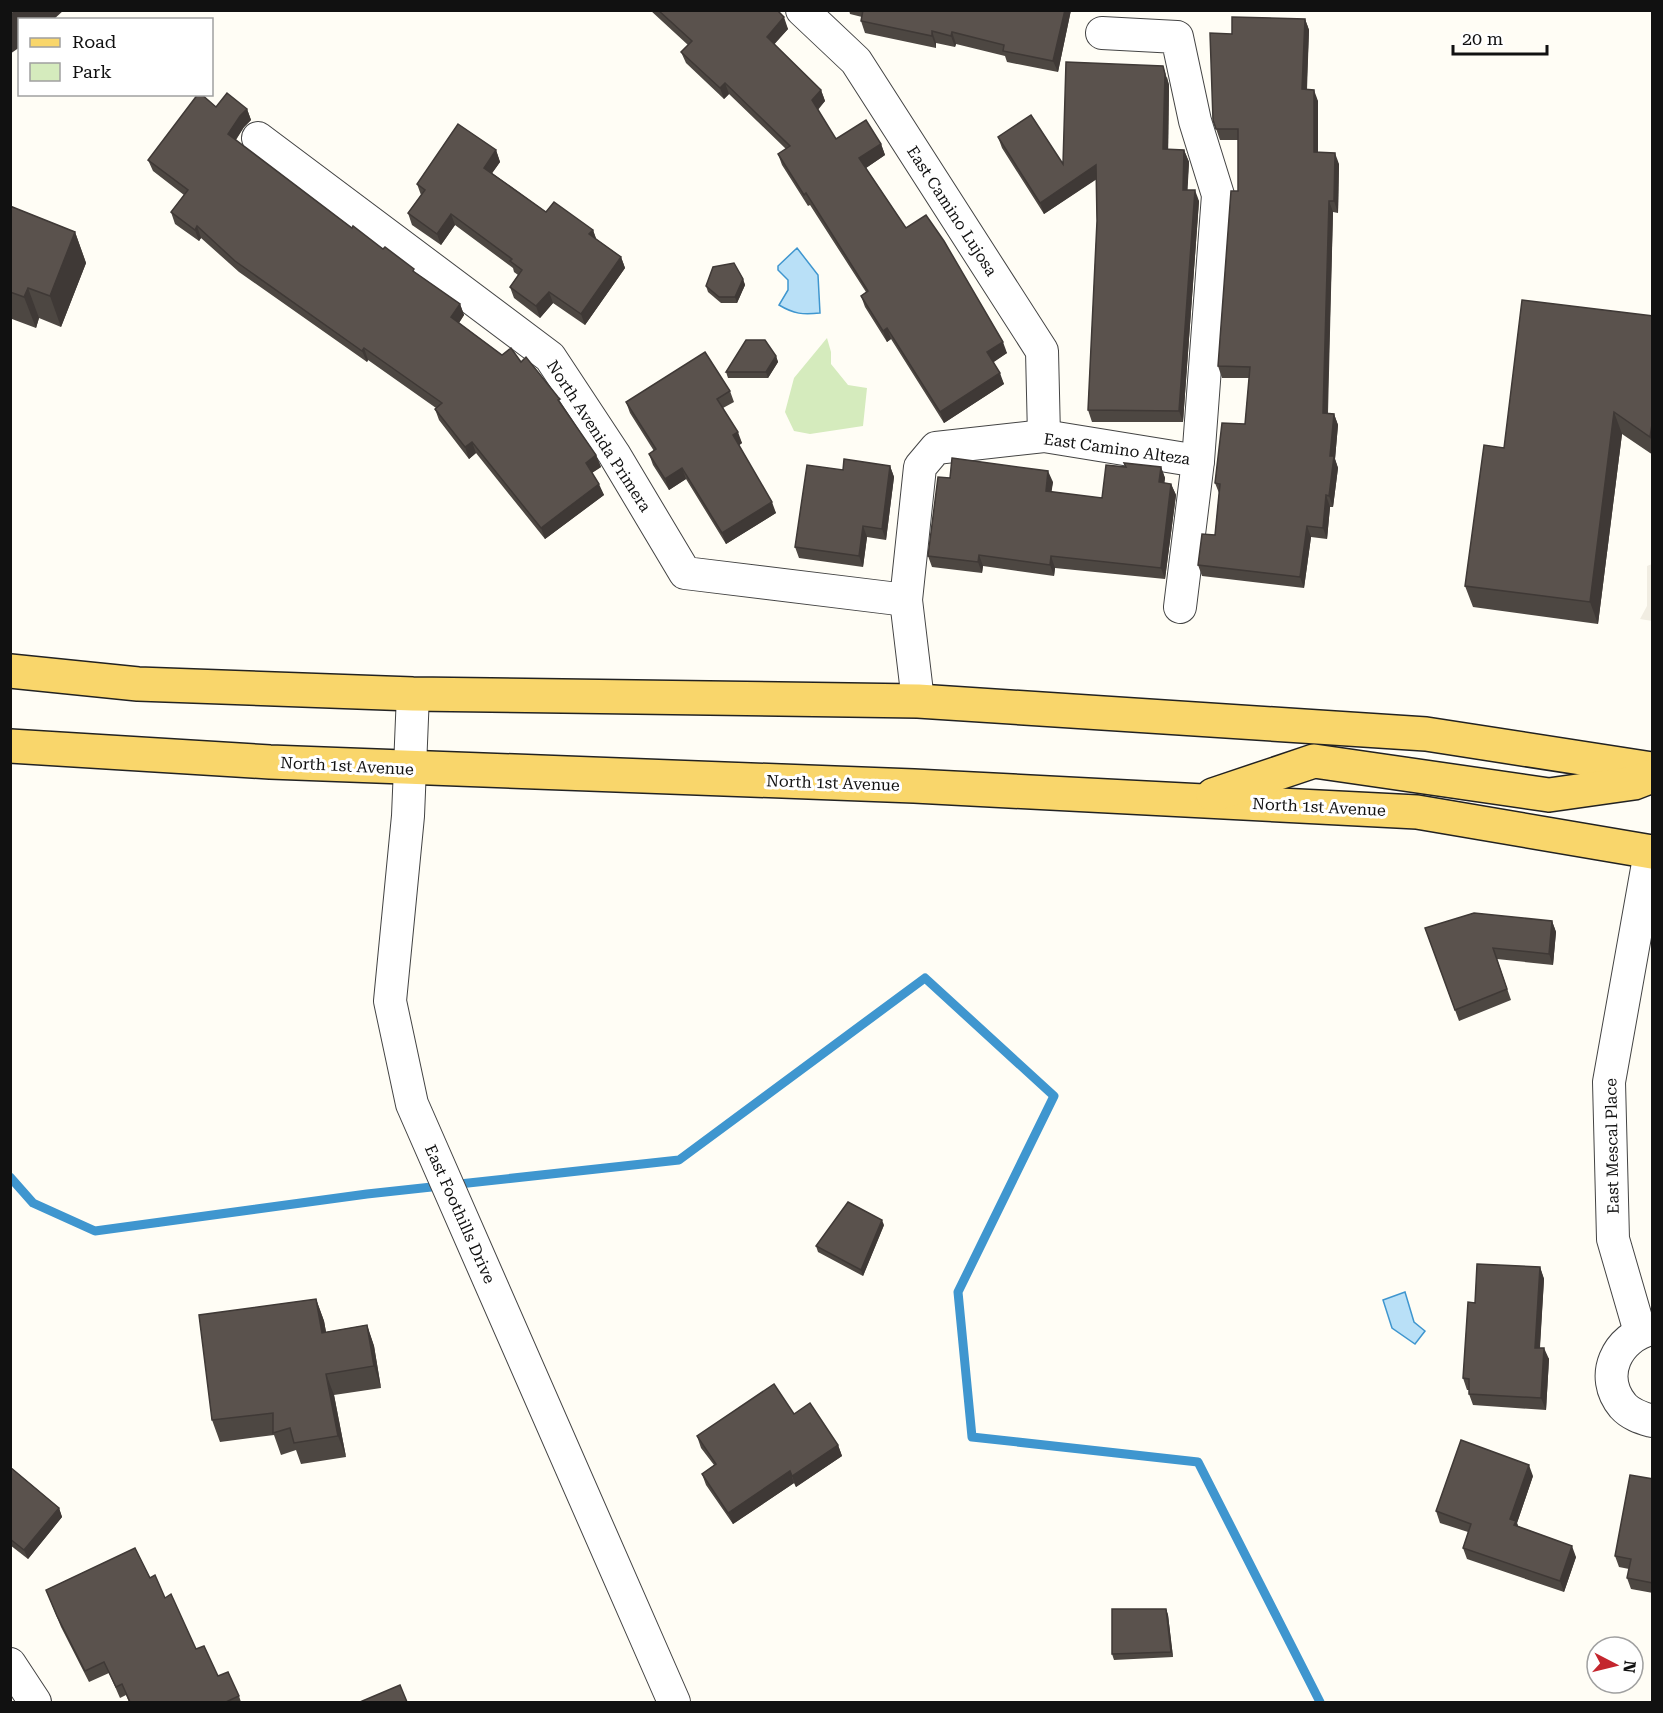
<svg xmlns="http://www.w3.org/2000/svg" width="1663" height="1713" font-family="'Roboto Serif',serif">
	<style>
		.green { fill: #d5ebbd }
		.plaza { fill: #f1ede2 }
		.water { fill: #b9e0f7; stroke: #3f96cf; stroke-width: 1.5 }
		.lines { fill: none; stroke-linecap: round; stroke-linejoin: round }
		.stream { stroke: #3f96cf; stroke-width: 9 }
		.minor-casing { stroke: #444; stroke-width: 34 }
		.major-casing { stroke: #222; stroke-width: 36 }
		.minor { stroke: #fff; stroke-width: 32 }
		.major { stroke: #f9d66b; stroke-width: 33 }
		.wall { fill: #4d4742 }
		.shaded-wall { fill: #3f3936 }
		.building { fill: #5a524d; stroke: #3f3936; stroke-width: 1.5 }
		.labels { text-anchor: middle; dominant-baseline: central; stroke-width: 6; stroke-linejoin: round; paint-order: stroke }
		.street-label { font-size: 16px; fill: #111; stroke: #fff }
	</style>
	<rect width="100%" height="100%" fill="#fffdf5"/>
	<polygon class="green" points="827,338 831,352 831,364 848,385 867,388 863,426 810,434 794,431 785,412 794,378"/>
	<polygon class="plaza" points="1652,564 1652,621 1640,619 1647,606 1647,566"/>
	<g class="water">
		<path d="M797 248 818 275 820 313C803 315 794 314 779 305L788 290V280L778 270V266Z"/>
		<polygon points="1405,1292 1414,1322 1425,1331 1415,1344 1392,1328 1383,1300"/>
	</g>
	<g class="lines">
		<polyline class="stream" points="10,1177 33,1203 95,1231 367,1194 679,1160 925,978 1054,1096 958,1292 972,1437 1198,1462 1320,1702"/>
		<defs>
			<g id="minor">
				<polyline points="802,10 856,61 1042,351 1044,436"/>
				<polyline points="1102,33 1177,37 1195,121 1218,195 1198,461 1180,607"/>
				<polyline points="258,138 550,357 614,454 685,573 906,600"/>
				<polyline points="413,694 408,816 390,1001 412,1104 674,1702"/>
				<polyline points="918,701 906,600 920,467 936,448 1044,436 1198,461"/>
				<path d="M1652 1329C1617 1337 1598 1376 1623 1406 1631 1415 1642 1418 1652 1421"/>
				<polyline points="1640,1332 1613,1239 1609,1082 1650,852"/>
				<polyline points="10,1664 35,1702"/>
			</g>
			<g id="major">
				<polyline points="10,671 138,684 413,694 918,701 1426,734 1652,769"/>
				<polyline points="10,746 270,762 914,786 1417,812 1652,852"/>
				<polyline points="1213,795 1314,761 1549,795 1634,783 1652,776"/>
			</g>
		</defs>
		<use href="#minor" class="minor-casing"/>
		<use href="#major" class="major-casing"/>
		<use href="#minor" class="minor"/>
		<use href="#major" class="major"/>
	</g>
	<g class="wall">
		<polygon points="650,10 777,10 788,29 774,44 821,90 825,101 818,110 836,139 881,144 885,155 866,168 906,228 1007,353 993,362 1004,384 944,423 891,339 887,342 865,307 861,296 866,292 810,205 808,206 782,165 778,154 786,149 729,94 724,99 686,63 681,52 688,45"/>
		<polygon points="849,10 1071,10 1058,72 1007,62 1005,56 956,44 955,47 936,43 936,48 865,33 861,21 862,17 850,14"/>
		<polygon points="1305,19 1309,30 1307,90 1318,101 1318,152 1339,164 1338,213 1333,212 1328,413 1334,414 1338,425 1335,459 1338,468 1333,507 1330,507 1327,539 1311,537 1304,588 1202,576 1198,565 1215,535 1219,493 1215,483 1245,424 1249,378 1222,378 1218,366 1238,191 1238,140 1220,140 1213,120 1232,34"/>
		<polygon points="1167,77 1169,85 1168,149 1184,150 1189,162 1187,190 1199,201 1183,422 1092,422 1088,410 1097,221 1096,179 1044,214 1002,148 998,137 1063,164"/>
		<polygon points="247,109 251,120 244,127 236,140 352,228 460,304 464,315 459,323 502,355 521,362 562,406 596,455 601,467 592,473 604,495 545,539 476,453 469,459 439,420 435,409 436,408 368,360 367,362 239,272 201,238 199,241 175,224 171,212 184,195 153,171 148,160"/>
		<polygon points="496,150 500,162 492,173 546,212 593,230 596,239 621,257 625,268 585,325 553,303 540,318 514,298 510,287 518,275 514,272 513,268 455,225 441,245 412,225 408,213 421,195 417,184"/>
		<polygon points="10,206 75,232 86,263 61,327 39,318 36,328 12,319 10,321"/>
		<polygon points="743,279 745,285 737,303 721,303 708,292 706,286"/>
		<polygon points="1653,316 1653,455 1622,434 1598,624 1473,607 1465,586 1504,448"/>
		<polygon points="776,356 778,362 768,378 728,378 726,372"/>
		<polygon points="730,391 734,402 723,408 742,443 739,445 776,513 726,544 686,479 669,490 653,465 649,454 654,451 630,413 626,402"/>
		<polygon points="890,466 894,477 886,540 867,537 863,567 799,558 795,547 843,470"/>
		<polygon points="1126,467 1161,467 1165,478 1164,483 1171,484 1176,495 1165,579 1055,568 1054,576 983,566 982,573 932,567 928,556 950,478 1053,482 1051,492 1102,498"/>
		<polygon points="1552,921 1556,932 1553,965 1497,959 1511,1000 1459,1021 1425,928"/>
		<polygon points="884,1225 863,1276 818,1252 816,1246"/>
		<polygon points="1540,1267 1544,1279 1540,1348 1549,1359 1546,1410 1473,1405 1469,1394 1469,1390 1467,1390 1463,1378 1475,1303"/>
		<polygon points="316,1299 324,1321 326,1332 367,1325 374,1346 381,1388 334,1395 346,1457 301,1464 296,1450 281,1455 274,1435 220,1442 212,1420"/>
		<polygon points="794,1414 838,1445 842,1456 796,1487 794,1483 733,1524 706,1485 702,1474 714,1465 701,1448 697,1436"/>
		<polygon points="10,1467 59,1508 62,1517 28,1559 10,1545"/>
		<polygon points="1533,1476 1517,1523 1518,1526 1576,1557 1564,1592 1467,1559 1463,1548 1468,1532 1440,1523 1436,1511"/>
		<polygon points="1653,1479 1653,1593 1631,1589 1627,1578 1629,1569 1619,1567 1615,1556"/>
		<polygon points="150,1578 165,1598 196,1649 218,1676 239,1696 241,1702 129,1702 126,1695 120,1698 109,1673 89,1682 61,1627 46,1590"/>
		<polygon points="1166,1609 1168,1615 1173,1657 1114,1660 1112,1654"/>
	</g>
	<g class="shaded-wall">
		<polygon points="15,10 64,10 53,20 20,20 20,47 10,54 10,14"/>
		<polygon points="1065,10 1071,10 1058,72 1053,61"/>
		<polygon points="784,17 788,29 771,48 767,37"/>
		<polygon points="1305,19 1309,30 1306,101 1302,89"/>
		<polygon points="932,31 936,43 936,48 932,36"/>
		<polygon points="952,32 956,44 955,47 951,36"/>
		<polygon points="1163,66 1169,85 1168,160 1163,149"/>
		<polygon points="725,83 729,94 724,99 720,88"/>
		<polygon points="821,90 825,101 816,111 812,100"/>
		<polygon points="1314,90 1318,101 1318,163 1314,152"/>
		<polygon points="247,109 251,120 244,127 232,145 228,134 240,116"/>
		<polygon points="881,144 885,155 863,170 859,158"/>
		<polygon points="496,150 500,162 488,179 484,168"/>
		<polygon points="1184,150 1189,162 1187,201 1183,190"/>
		<polygon points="1335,153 1339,164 1338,213 1334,201"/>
		<polygon points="1096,165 1100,177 1044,214 1040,203"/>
		<polygon points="1195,190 1199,201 1183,422 1179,411"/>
		<polygon points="1329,201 1333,212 1327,424 1323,413"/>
		<polygon points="451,214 455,225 441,245 437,234"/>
		<polygon points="197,226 201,238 199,241 195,230"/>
		<polygon points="593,230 597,241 589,234"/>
		<polygon points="75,232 86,263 61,327 50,296"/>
		<polygon points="621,257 625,268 585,325 581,314"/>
		<polygon points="743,279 745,285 737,303 735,297"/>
		<polygon points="28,288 39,318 36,328 24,297"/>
		<polygon points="549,292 553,303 540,318 536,306"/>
		<polygon points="460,304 464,315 455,329 451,317"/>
		<polygon points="887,328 891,339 887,342 883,331"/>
		<polygon points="1003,342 1007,353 991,364 987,352"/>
		<polygon points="364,348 368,360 367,362 362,351"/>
		<polygon points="776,356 778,362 768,378 766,372"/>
		<polygon points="1000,373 1004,384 944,423 940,412"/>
		<polygon points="1614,412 1622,434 1598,624 1590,602"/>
		<polygon points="1334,414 1338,425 1335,459 1338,468 1333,507 1329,496 1330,456"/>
		<polygon points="1653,418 1653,439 1651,438 1653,444 1650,437"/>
		<polygon points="738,432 742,443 737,447 733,435"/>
		<polygon points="472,442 476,453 469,459 465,447"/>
		<polygon points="596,455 601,467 590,474 586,463"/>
		<polygon points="890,466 894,477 886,540 882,529"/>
		<polygon points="1161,467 1165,478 1163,494 1159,482"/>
		<polygon points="682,468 686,479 669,490 665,479"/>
		<polygon points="1048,471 1053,482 1050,502 1046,491"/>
		<polygon points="599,484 604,495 545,539 541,528"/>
		<polygon points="1171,484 1176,495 1165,579 1161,568"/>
		<polygon points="1326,495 1330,507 1327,539 1323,528"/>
		<polygon points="772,502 776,513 726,544 722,533"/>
		<polygon points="863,526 867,537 863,567 859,556"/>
		<polygon points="1307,526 1311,537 1304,588 1300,577"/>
		<polygon points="979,555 983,566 982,573 978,562"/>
		<polygon points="1051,556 1055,568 1054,576 1050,565"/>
		<polygon points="1552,921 1556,932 1553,965 1549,954"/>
		<polygon points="882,1220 884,1225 863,1276 861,1270"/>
		<polygon points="1540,1267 1544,1279 1539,1359 1535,1348"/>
		<polygon points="316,1299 324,1321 330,1354 322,1333"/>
		<polygon points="367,1325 374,1346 381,1388 374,1366"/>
		<polygon points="1544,1348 1549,1359 1546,1410 1541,1398"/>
		<polygon points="326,1374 334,1395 346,1457 338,1436"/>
		<polygon points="838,1445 842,1456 796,1487 792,1476"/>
		<polygon points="1529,1465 1533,1476 1517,1523 1520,1532 1510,1519"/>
		<polygon points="790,1471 794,1483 733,1524 728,1513"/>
		<polygon points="59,1508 62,1517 28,1559 24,1550"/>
		<polygon points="1572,1546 1576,1557 1564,1592 1560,1581"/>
		<polygon points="1166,1609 1168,1615 1173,1657 1171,1652"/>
	</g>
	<g class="building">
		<polygon points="658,10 777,10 784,17 767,37 821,90 812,100 836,139 866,120 881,144 859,158 906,228 926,215 944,241 1003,342 987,352 1000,373 940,412 887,328 883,331 861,296 868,291 806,193 804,195 778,154 790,146 725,83 720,88 681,52 692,41"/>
		<polygon points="863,10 1065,10 1053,61 1003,51 1004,45 952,32 951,36 932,31 932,36 861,21"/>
		<polygon points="1232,17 1305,19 1302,89 1314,90 1314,152 1335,153 1334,201 1329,201 1323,413 1334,414 1330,456 1334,456 1329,496 1326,495 1323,528 1307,526 1300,577 1198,565 1202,534 1215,535 1220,484 1215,483 1222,423 1245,424 1250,367 1218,366 1231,191 1238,191 1238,129 1216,129 1213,120 1210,33 1232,34"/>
		<polygon points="1066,62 1163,66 1165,74 1163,149 1184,150 1183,190 1195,190 1179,411 1088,410 1097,221 1096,165 1040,203 998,137 1031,115 1063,164"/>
		<polygon points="227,93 247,109 240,116 228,134 352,228 353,226 383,249 385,247 414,269 413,271 460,304 451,317 502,355 511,348 521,362 526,357 558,397 560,399 558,400 596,455 586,463 599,484 541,528 472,442 465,447 435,409 442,403 364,348 362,351 235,261 197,226 195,230 171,212 188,190 148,160 198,94 201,94 216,107"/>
		<polygon points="458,124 496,150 484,168 546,212 554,202 593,230 589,234 621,257 581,314 549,292 536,306 510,287 522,270 510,261 512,259 451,214 437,234 408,213 425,190 417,184"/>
		<polygon points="10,206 75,232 50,296 28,288 24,297 10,292"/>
		<polygon points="734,263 743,279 735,297 719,297 706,286 713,267"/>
		<polygon points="1522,300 1653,316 1653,418 1650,437 1614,412 1590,602 1465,586 1484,445 1504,448"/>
		<polygon points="746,340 765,340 776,356 766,372 726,372"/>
		<polygon points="705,352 730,391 717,399 738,432 733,435 772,502 722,533 682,468 665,479 649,454 656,449 626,402"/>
		<polygon points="952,458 1048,471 1046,491 1102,498 1106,465 1126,467 1124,463 1161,467 1159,482 1171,484 1161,568 1051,556 1050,565 979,555 978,562 928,556 938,477 950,478"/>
		<polygon points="844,459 890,466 882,529 863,526 859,556 795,547 807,465 843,470"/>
		<polygon points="1474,913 1552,921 1549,954 1493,948 1507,989 1455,1010 1425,928"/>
		<polygon points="848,1202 882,1220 861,1270 816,1246"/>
		<polygon points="1477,1264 1540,1267 1535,1348 1544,1348 1541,1398 1469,1394 1469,1379 1463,1378 1468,1302 1475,1303"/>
		<polygon points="316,1299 322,1333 367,1325 374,1366 326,1374 338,1436 294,1443 290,1428 273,1433 273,1413 212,1420 199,1315"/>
		<polygon points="774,1384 794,1414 810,1403 838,1445 792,1476 790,1471 728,1513 702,1474 716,1464 697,1436"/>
		<polygon points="1461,1440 1529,1465 1510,1519 1516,1521 1514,1525 1572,1546 1560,1581 1463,1548 1471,1524 1436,1511"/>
		<polygon points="10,1467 59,1508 24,1550 10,1539"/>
		<polygon points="1630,1475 1653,1479 1653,1583 1627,1578 1631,1559 1615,1556"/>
		<polygon points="135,1548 150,1578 155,1575 165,1598 171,1594 196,1649 204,1646 218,1676 228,1672 239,1696 226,1702 130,1702 122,1684 116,1687 104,1662 85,1671 57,1616 46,1590"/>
		<polygon points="1112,1609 1166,1609 1171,1652 1112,1654"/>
		<polygon points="400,1685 407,1702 360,1702"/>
	</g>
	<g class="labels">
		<g class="street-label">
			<text transform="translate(952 211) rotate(57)">East Camino Lujosa</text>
			<text transform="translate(599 436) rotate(57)">North Avenida Primera</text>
			<text transform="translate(1117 449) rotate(8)">East Camino Alteza</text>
			<text transform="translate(347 766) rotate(3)">North 1st Avenue</text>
			<text transform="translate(833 783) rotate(2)">North 1st Avenue</text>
			<text transform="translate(1319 807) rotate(3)">North 1st Avenue</text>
			<text transform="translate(1612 1146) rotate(-91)">East Mescal Place</text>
			<text transform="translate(460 1214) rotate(66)">East Foothills Drive</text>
		</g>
	</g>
	<rect width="1663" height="1713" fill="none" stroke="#111111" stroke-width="24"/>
	<rect x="18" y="18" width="195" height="78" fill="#ffffff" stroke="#a0a0a0" stroke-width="1.5"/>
	<rect x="30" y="38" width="30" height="9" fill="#f9d66b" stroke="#a0a0a0" stroke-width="1.5"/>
	<text x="72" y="48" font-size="18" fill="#111111">Road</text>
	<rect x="30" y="63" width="30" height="18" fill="#d5ebbd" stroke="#a0a0a0" stroke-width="1.5"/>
	<text x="72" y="78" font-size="18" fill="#111111">Park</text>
	<g transform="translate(1615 1665) rotate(97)"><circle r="28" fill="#ffffff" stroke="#a0a0a0" stroke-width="1.5"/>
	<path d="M0-4.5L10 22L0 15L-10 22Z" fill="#c4262e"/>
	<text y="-9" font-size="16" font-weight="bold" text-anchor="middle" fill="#111111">N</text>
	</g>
	<path d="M1453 45v9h94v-9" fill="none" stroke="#111111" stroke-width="3"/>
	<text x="1462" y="45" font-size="18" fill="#111111" stroke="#ffffff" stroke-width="4.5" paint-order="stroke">20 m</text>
</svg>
